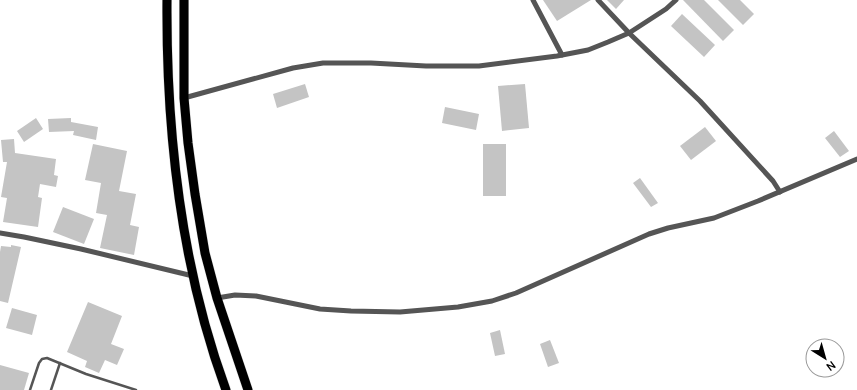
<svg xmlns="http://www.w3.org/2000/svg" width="857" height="390" font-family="Manrope,sans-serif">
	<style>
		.building { fill: #c4c4c4 }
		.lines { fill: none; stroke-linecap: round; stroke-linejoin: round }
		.highway-casing { stroke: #dbdbdb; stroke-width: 10 }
		.lane { stroke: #555; stroke-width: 2.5 }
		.street { stroke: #555; stroke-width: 5 }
		.highway { stroke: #000; stroke-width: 9 }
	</style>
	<rect width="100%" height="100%" fill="#fff"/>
	<g class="building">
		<polygon points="543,0 591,0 557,21"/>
		<polygon points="607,0 624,0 616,9"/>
		<polygon points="683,0 704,0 734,30 723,41"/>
		<polygon points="718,0 740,0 754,14 743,25"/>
		<polygon points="682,14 715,45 704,57 671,26"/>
		<polygon points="305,84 309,97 277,108 273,94"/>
		<polygon points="525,84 529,128 502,131 498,86"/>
		<polygon points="445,107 479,114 476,130 442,123"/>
		<polygon points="36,118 43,129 24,142 17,131"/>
		<polygon points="71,118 71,122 98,127 96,140 73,135 74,131 49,132 48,119"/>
		<polygon points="705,127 716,141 691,160 680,146"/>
		<polygon points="834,131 849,151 840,157 825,138"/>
		<polygon points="14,139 15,153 56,159 54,175 58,176 56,187 40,184 38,197 42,198 38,227 3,222 7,198 1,197 7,162 3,162 1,140"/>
		<polygon points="93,144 127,151 119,191 136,194 130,225 139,227 134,255 100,248 107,215 96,213 101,183 85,180"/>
		<rect x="483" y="144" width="23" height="52"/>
		<polygon points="640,178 658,203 651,207 633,183"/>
		<polygon points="63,207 94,219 84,244 53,232"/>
		<polygon points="11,245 21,247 8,303 0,301 0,252 1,246 11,247"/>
		<polygon points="88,302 122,316 111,344 124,349 117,365 105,360 99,373 85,367 87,361 67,352"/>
		<polygon points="12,308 37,315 32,335 6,328"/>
		<polygon points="500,330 505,354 495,356 490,333"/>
		<polygon points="550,340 559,363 548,367 540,344"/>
		<polygon points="0,365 29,373 24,390 0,390"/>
	</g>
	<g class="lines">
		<defs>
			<g id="highway">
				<path d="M167 0C166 132 180 265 226 390"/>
				<polyline points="184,0 184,98 188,143 195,194 205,253 217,298 248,390"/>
			</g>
		</defs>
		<use href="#highway" class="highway-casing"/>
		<g class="lane">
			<polyline points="30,390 39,363 42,359 47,358 86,374 136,390"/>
			<polyline points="51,390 60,363"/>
		</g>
		<g class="street">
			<polyline points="533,0 562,55"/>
			<polyline points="598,0 629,33 700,101 773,181 780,192"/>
			<polyline points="184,98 293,68 323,63 371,63 426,66 479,66 557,56 588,50 608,42 629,33 666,9 676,0"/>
			<polyline points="0,233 24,237 81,249 193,276"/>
			<polyline points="217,298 235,295 256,296 320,309 351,311 400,312 458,307 492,301 516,293 649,234 668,228 714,218 758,201 857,159"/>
		</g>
		<use href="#highway" class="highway"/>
	</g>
	<g transform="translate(825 358) rotate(143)"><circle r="19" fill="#ffffff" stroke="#999999"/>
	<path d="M0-3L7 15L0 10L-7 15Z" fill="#000000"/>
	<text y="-6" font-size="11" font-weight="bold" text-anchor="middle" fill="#000000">N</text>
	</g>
</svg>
